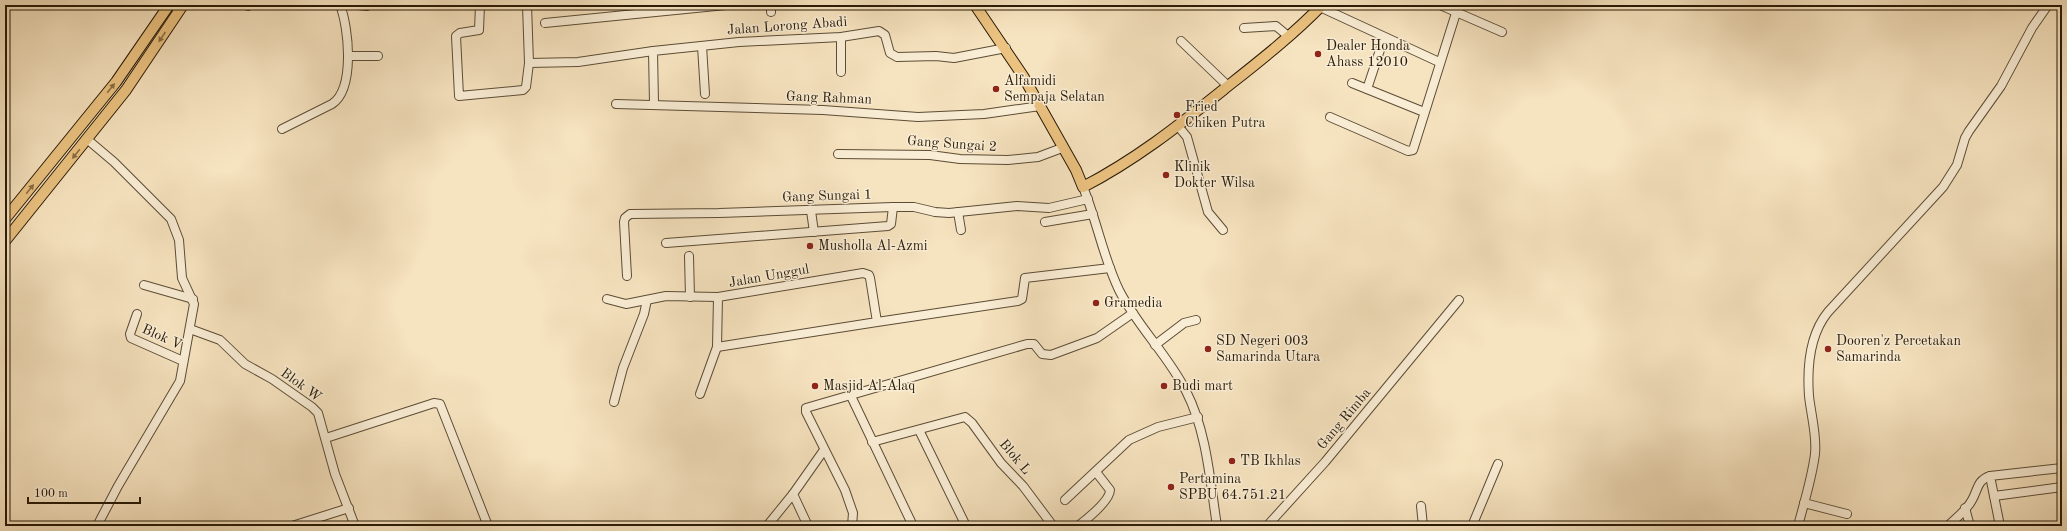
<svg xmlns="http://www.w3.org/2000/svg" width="2067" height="531" font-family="'Old Standard TT',serif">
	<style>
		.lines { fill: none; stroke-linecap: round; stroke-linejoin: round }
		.minor-casing { stroke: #5c4c35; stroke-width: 10 }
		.major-casing { stroke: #281a07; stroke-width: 12 }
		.minor { stroke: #f9edd5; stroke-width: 8 }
		.major { stroke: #ebc280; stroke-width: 10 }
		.oneway { fill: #8a6e44 }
		.poi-dot { fill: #8f2418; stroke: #f9edd5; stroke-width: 1.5 }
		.labels { text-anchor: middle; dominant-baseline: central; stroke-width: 3; stroke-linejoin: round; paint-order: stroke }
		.street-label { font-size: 14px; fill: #281a07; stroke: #f9edd5 }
		.poi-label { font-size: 14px; fill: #281a07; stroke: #f9edd5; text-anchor: start }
	</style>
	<rect width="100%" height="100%" fill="#f6e3bf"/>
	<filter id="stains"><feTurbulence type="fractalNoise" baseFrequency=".005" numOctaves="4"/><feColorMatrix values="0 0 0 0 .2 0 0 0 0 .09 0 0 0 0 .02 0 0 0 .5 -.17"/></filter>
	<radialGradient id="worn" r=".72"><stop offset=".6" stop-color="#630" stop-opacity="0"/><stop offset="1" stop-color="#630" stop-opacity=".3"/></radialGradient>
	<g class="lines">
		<defs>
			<g id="minor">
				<polyline points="358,5 367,6"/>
				<polyline points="480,5 479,30 460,33 456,36 459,96 523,90 526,87 529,63 527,5"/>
				<polyline points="1440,5 1502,32"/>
				<polyline points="248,6 250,5"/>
				<polyline points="1320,7 1439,62"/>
				<polyline points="771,12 771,5"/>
				<polyline points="545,23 726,5"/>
				<polyline points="1244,28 1276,26 1288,36"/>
				<polyline points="841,37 841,72"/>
				<polyline points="1181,41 1228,86"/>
				<polyline points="702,46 705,94"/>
				<polyline points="349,56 378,56"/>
				<polyline points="529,63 578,62 653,51"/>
				<polyline points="1352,83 1424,112"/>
				<polyline points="1367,89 1384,38"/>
				<polyline points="616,104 823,110 918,117 984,114 1040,106"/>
				<polyline points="654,104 653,51 739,42 841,37 879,31 885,35 890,53 897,57 936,56 954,58 1006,48"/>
				<polyline points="1330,117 1408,151 1413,150 1456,13"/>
				<polyline points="1178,126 1187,137 1208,212 1223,230"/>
				<path d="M282 129 332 104C355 89 349 28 340 5"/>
				<polyline points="88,140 114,162 171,219 179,240 182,278 194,304 180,381 118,486 97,526"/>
				<polyline points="838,154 930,155 960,159 1008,160 1038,157 1062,148"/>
				<path d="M1083 187C1097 221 1103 257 1119 290 1137 326 1168 355 1186 391 1207 432 1210 481 1217 526"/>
				<polyline points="811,211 814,232"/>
				<polyline points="958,212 961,230"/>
				<polyline points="1045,222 1093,214"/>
				<polyline points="666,243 888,226 891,224 893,207"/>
				<polyline points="689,256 690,297"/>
				<polyline points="627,276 624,222 625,218 630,214 719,213 893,207 914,207 935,212 949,213 1017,206 1049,208 1088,199"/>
				<polyline points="144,285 193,299"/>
				<polyline points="607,299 626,304 666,296 718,297"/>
				<polyline points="137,314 130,334 131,338 183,361"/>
				<polyline points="877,322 717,347 718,297 863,273 869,275 870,278 877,322 1018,301 1022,299 1025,278 1110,268"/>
				<polyline points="190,329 220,340 245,364 272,379 312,407 318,413 335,474 355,526"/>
				<polyline points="1155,345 1184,323 1196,320"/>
				<polyline points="700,394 717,347"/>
				<polyline points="850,394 913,526"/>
				<polyline points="614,402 623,368 644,314 647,300"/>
				<polyline points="919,430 966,526"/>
				<polyline points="326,438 434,403 440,404 488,526"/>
				<polyline points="872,442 965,417 972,423 1001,463 1023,486 1053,526"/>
				<polyline points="1994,496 2062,487"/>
				<polyline points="1065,500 1129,440 1158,427 1198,417"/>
				<polyline points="1804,503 1847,514"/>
				<polyline points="1421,506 1423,526"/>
				<polyline points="1965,508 1970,526"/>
				<polyline points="292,526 349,508"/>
				<polyline points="767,526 793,494"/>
				<polyline points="808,526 793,494 824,450"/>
				<polyline points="852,526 853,513 845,490 806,412 806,408 1027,344 1034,344 1042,354 1051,355 1097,338 1133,313"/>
				<path d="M1078 526C1087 519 1110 501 1110 490L1096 472"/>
				<polyline points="1267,526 1325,462 1459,300"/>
				<polyline points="1472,526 1498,464"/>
				<path d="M1798 526C1804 503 1812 478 1815 454 1817 435 1811 415 1809 396 1807 368 1810 334 1828 312L1943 187 1957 165 1965 138 1969 131 2001 86 2032 28 2048 5"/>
				<path d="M1948 526C1956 518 1967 510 1972 500 1978 490 1977 480 1990 476"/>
				<polyline points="2000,526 1990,476 2062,468"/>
			</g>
			<g id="major">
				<path d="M975 5 1023 76 1076 170 1083 187C1135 160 1177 127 1223 90 1257 63 1292 36 1322 5"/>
				<polyline points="5,219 116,82 169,5"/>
				<polyline points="5,241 126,90 183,5"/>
			</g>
		</defs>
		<use href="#minor" class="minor-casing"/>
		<use href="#major" class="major-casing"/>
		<use href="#minor" class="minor"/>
		<use href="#major" class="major"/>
	</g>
	<defs><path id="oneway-solid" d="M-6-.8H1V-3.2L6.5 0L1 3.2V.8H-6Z"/></defs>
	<g class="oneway">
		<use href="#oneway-solid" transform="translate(162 37) rotate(124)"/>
		<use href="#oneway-solid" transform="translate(111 88) rotate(-51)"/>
		<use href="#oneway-solid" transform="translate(76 154) rotate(129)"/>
		<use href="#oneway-solid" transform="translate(30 189) rotate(-51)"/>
	</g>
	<g class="poi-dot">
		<circle cx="1318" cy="54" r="4"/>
		<circle cx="996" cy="89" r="4"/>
		<circle cx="1177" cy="115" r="4"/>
		<circle cx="1166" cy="175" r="4"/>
		<circle cx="810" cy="246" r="4"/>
		<circle cx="1096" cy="303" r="4"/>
		<circle cx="1208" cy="349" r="4"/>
		<circle cx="1828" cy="349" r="4"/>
		<circle cx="815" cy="386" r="4"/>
		<circle cx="1164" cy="386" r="4"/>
		<circle cx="1232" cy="461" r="4"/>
		<circle cx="1171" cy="487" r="4"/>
	</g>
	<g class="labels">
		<g class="street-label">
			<text transform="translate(787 26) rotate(-4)">Jalan Lorong Abadi</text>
			<text transform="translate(829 98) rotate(2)">Gang Rahman</text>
			<text transform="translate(952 144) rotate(4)">Gang Sungai 2</text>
			<text transform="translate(827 196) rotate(-2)">Gang Sungai 1</text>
			<text transform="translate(769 276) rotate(-10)">Jalan Unggul</text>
			<text transform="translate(162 337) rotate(24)">Blok V</text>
			<text transform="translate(301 385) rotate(36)">Blok W</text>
			<text transform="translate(1344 419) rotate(-50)">Gang Rimba</text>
			<text transform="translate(1015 457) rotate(50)">Blok L</text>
		</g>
		<g class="poi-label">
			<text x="1326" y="46">Dealer Honda<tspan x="1326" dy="16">Ahass 12010</tspan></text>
			<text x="1004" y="81">Alfamidi<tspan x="1004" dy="16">Sempaja Selatan</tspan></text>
			<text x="1185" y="107">Fried<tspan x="1185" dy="16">Chiken Putra</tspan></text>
			<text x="1174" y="167">Klinik<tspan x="1174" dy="16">Dokter Wilsa</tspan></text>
			<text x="818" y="246">Musholla Al-Azmi</text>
			<text x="1104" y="303">Gramedia</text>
			<text x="1216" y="341">SD Negeri 003<tspan x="1216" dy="16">Samarinda Utara</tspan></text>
			<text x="1836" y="341">Dooren'z Percetakan<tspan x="1836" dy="16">Samarinda</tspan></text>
			<text x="823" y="386">Masjid Al-Alaq</text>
			<text x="1172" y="386">Budi mart</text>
			<text x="1240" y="461">TB Ikhlas</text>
			<text x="1179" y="479">Pertamina<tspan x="1179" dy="16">SPBU 64.751.21</tspan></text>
		</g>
	</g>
	<rect width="2067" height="531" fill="none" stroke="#f6e3bf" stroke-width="20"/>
	<rect x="6" y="6" width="2055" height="519" fill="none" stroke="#281a07" stroke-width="2"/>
	<rect x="10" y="10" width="2047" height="511" fill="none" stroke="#281a07"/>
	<path d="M28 497v6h112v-6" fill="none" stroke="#281a07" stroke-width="2"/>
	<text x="34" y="497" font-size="12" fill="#281a07" stroke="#f9edd5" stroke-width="3" paint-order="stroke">100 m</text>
	<rect width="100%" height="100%" filter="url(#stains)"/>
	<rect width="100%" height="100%" fill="url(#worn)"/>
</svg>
